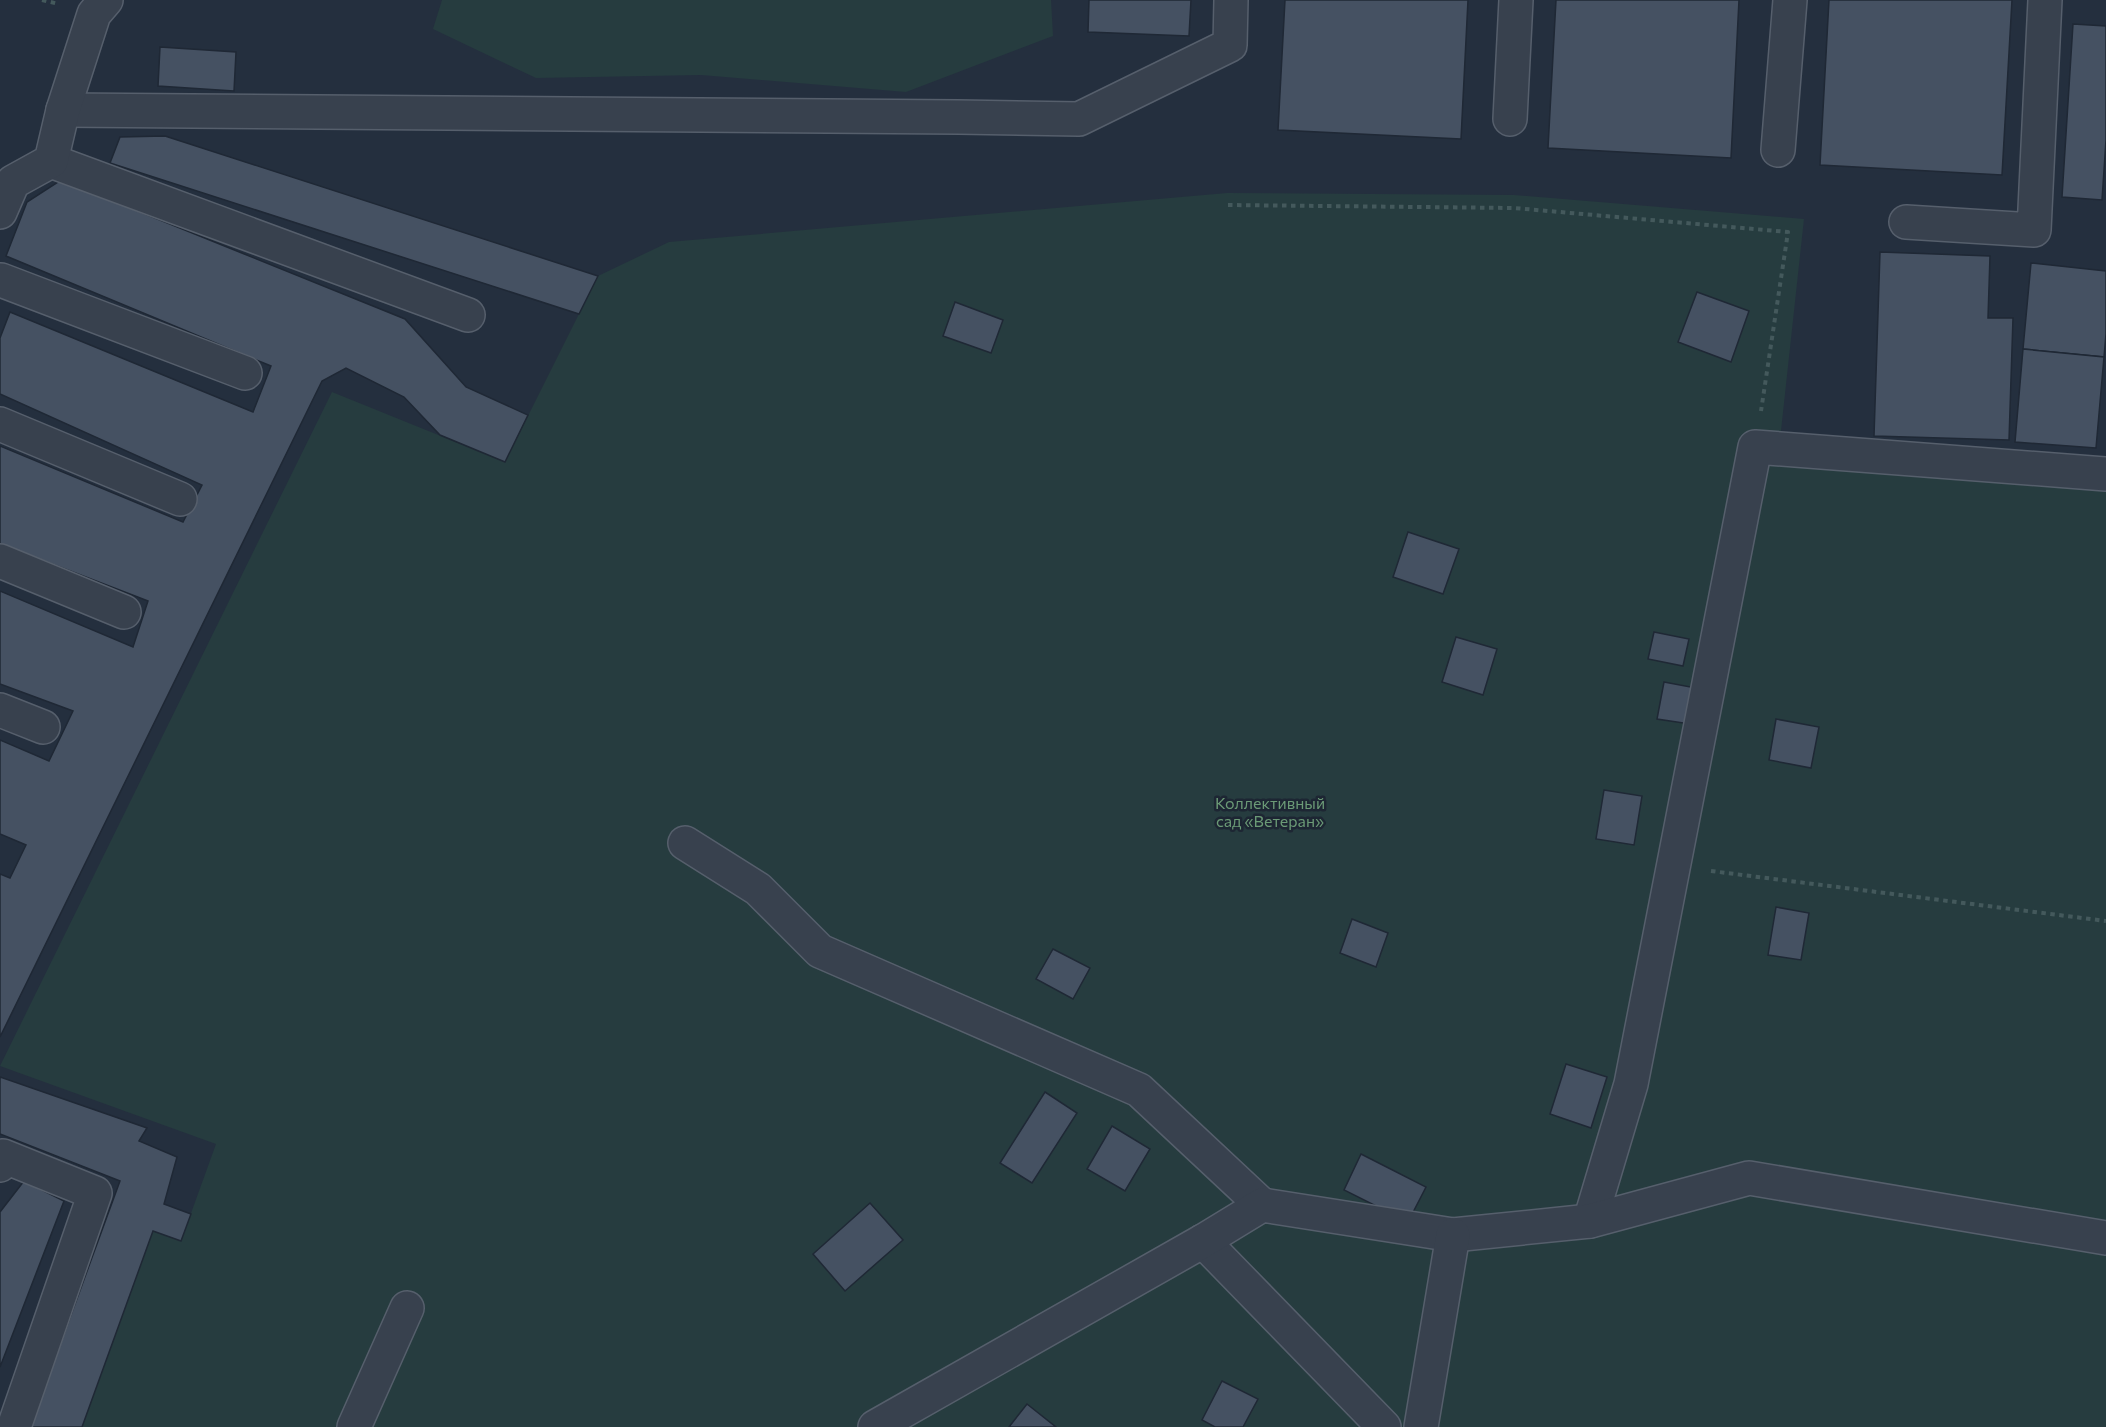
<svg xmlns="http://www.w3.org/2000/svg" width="2106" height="1427" font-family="Commissioner,sans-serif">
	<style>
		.green { fill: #263c3f }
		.building { fill: #455162; stroke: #1f2835; stroke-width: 1.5 }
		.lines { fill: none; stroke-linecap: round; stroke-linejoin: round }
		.minor-casing { stroke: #565f6c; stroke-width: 36 }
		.path { stroke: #44595c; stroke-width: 4; stroke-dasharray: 4.5 4.5; stroke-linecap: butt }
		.minor { stroke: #38414e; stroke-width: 33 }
		.labels { text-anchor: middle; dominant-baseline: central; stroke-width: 5; stroke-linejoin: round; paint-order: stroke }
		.park-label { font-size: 16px; fill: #6b9a76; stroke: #1d2633 }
	</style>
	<rect width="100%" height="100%" fill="#242f3e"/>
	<g class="green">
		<polygon points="442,0 1051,0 1053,36 906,92 701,75 536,78 433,29"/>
		<polygon points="1227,193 1514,195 1804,219 1780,440 2106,463 2106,1427 82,1427 153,1231 181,1241 216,1144 0,1066 332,392 505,462 598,276 669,242"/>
	</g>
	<g class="building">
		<polygon points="1089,0 1191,0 1189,36 1088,32"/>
		<polygon points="1285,0 1468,0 1461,139 1278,130"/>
		<polygon points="1556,0 1739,0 1731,158 1548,148"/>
		<polygon points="1829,0 2012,0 2002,175 1820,165"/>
		<polygon points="2073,24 2106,26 2106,140 2102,200 2062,197"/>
		<polygon points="160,47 236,52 234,91 158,86"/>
		<polygon points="165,136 598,276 579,314 110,163 120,137"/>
		<polygon points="61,180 405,319 466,387 528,415 505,462 440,435 404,397 346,368 322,381 0,1037 0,874 10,878 26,845 0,834 0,740 49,761 73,711 0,684 0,591 133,647 148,601 0,544 0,446 183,522 202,485 0,394 0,338 10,312 253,412 271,366 6,256 27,202"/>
		<polygon points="1880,252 1990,256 1988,318 2013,318 2009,440 1874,436"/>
		<polygon points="2031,263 2106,271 2106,334 2104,357 2023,349"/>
		<polygon points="1697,292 1749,311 1731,362 1678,342"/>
		<polygon points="955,302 1003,320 991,353 943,336"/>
		<polygon points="2023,349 2104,357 2096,448 2015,442"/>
		<polygon points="1408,532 1459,549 1443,594 1393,577"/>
		<polygon points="1654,632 1689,639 1683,666 1648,659"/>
		<polygon points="1456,637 1497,649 1483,695 1442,682"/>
		<polygon points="1664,682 1696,688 1690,724 1657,719"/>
		<polygon points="1776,719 1819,727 1811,768 1769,760"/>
		<polygon points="1604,790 1642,796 1634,845 1596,839"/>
		<polygon points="1776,907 1809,913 1801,960 1768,955"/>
		<polygon points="1352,919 1388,933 1376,967 1340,953"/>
		<polygon points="1053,949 1090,968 1073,999 1036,979"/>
		<polygon points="1566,1064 1607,1077 1591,1128 1550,1114"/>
		<polygon points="0,1077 147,1128 139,1141 177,1157 164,1204 191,1214 181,1241 153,1231 82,1427 30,1427 120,1181 0,1134"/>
		<polygon points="1045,1092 1077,1113 1032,1183 1000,1163"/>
		<polygon points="1112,1126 1150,1149 1125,1191 1087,1169"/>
		<polygon points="1361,1154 1426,1187 1408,1222 1344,1190"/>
		<polygon points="24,1181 64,1201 0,1367 0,1212"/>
		<polygon points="870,1203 903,1240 845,1291 813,1254"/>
		<polygon points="1222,1381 1258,1399 1243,1427 1215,1427 1202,1420"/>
		<polygon points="1027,1404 1056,1427 1009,1427"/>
	</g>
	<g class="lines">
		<defs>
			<g id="minor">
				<polyline points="63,110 958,117 1079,119 1230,45 1231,0"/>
				<polyline points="1510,119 1516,0"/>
				<polyline points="1778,150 1790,0"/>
				<polyline points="51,161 468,315"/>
				<polyline points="0,212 13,182 51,161 63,110 94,14 106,0"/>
				<polyline points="1906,222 2034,230 2045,0"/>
				<polyline points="1,280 245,373"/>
				<polyline points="0,424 180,499"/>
				<polyline points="0,561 124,612"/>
				<polyline points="0,710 43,727"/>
				<polyline points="685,843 758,889 820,951 1139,1090 1262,1205"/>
				<polyline points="0,1165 3,1156 95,1193 14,1427"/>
				<polyline points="1590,1221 1631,1084 1755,447 2106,474"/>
				<polyline points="1203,1241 1384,1427"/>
				<polyline points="354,1427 407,1308"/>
				<polyline points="875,1427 1203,1241 1262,1205 1453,1235 1590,1221 1749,1178 2106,1238"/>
				<polyline points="1421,1427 1453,1235"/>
			</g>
		</defs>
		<use href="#minor" class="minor-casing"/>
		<g class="path">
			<polyline points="42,0 59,4"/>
			<polyline points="1228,205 1514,208 1788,232 1761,411"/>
			<polyline points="1711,871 2106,921"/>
		</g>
		<use href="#minor" class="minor"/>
	</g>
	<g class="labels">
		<g class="park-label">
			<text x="1270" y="802">Коллективный<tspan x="1270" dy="18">сад «Ветеран»</tspan></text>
		</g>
	</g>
</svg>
